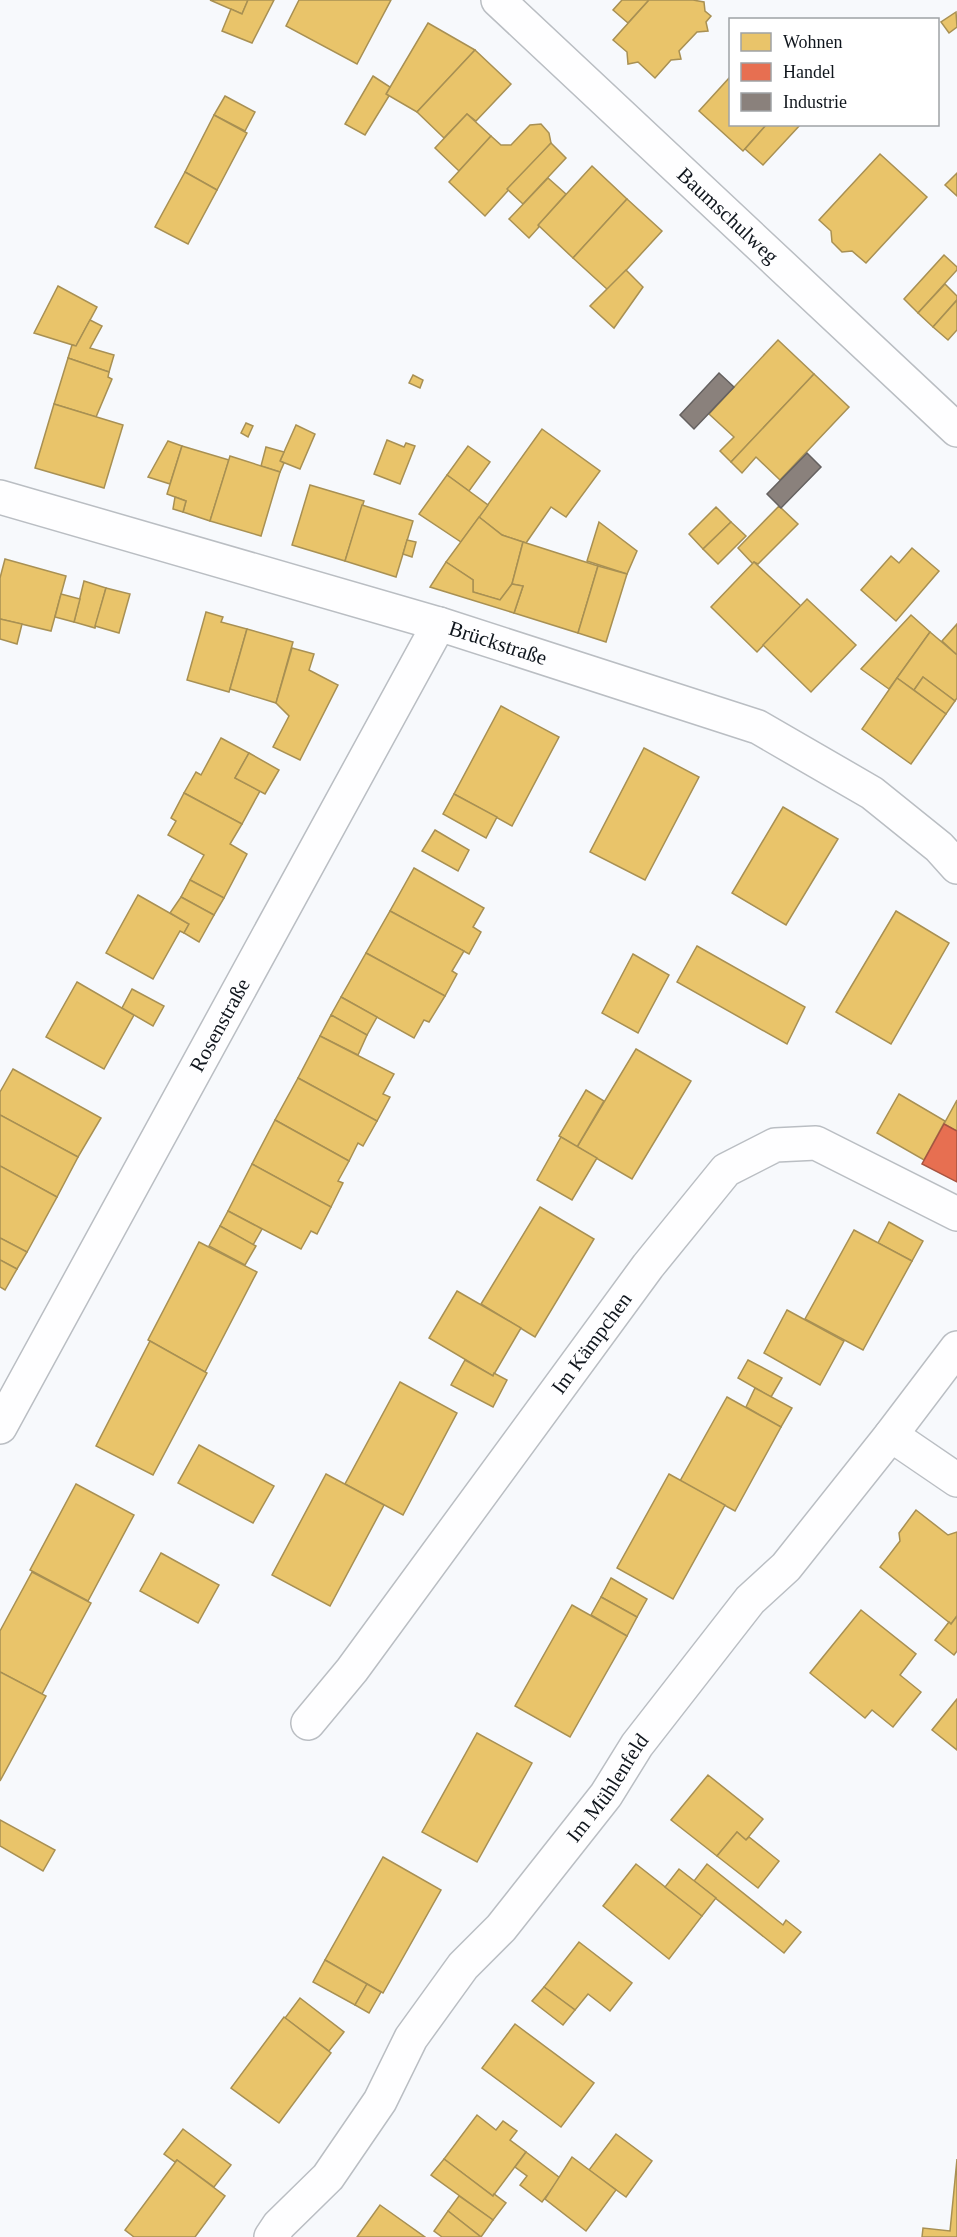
<svg xmlns="http://www.w3.org/2000/svg" width="957" height="2237" font-family="Georgia,serif">
	<style>
		.homes { fill: #e9c46a; stroke: #a89053; stroke-width: 1.5 }
		.shops { fill: #e76f51; stroke: #a65441; stroke-width: 1.5 }
		.industry { fill: #8a817c; stroke: #656160; stroke-width: 1.5 }
		.lines { fill: none; stroke-linecap: round; stroke-linejoin: round }
		.minor-casing { stroke: #babec3; stroke-width: 36 }
		.minor { stroke: #fefeff; stroke-width: 33 }
		.labels { text-anchor: middle; dominant-baseline: central; stroke-width: 6; stroke-linejoin: round; paint-order: stroke }
		.street-label { font-size: 21px; fill: #10161d; stroke: #fff }
	</style>
	<rect width="100%" height="100%" fill="#f7f9fc"/>
	<g class="homes">
		<polygon points="210,0 248,0 242,14"/>
		<polygon points="248,0 274,0 252,43 222,31 231,9 242,14"/>
		<polygon points="299,0 391,0 357,64 286,26"/>
		<polygon points="622,0 649,0 628,23 613,10"/>
		<polygon points="649,0 693,0 704,2 705,11 711,16 706,22 708,31 697,32 679,51 681,59 671,60 655,78 638,62 628,64 627,52 613,40"/>
		<polygon points="956,12 957,27 949,33 941,22"/>
		<polygon points="428,23 475,50 417,112 386,94"/>
		<polygon points="475,50 511,84 476,121 467,114 444,138 417,112"/>
		<polygon points="373,76 390,87 386,94 389,96 365,135 345,124"/>
		<polygon points="730,77 730,124 767,124 743,151 699,111"/>
		<polygon points="225,96 255,112 245,131 214,115"/>
		<polygon points="467,114 491,136 459,171 435,148"/>
		<polygon points="214,115 247,133 217,190 185,172"/>
		<polygon points="541,124 549,133 551,143 485,216 449,182 491,136 501,145 511,145 530,125"/>
		<polygon points="767,124 801,124 763,165 745,149"/>
		<polygon points="551,143 566,158 523,204 507,189"/>
		<polygon points="880,154 927,197 866,263 852,251 842,252 832,242 831,231 819,220"/>
		<polygon points="592,166 627,199 573,258 538,225"/>
		<polygon points="185,172 217,190 188,244 155,227"/>
		<polygon points="957,173 957,196 945,185"/>
		<polygon points="548,178 566,194 538,225 539,227 529,238 509,219"/>
		<polygon points="627,199 662,231 608,290 573,258"/>
		<polygon points="944,255 957,267 957,270 918,313 904,299"/>
		<polygon points="626,270 643,287 614,328 590,306"/>
		<polygon points="945,284 957,296 957,300 933,327 918,313"/>
		<polygon points="58,286 97,307 76,346 34,333"/>
		<polygon points="957,300 957,330 948,340 933,327"/>
		<polygon points="90,320 102,326 90,348 114,355 109,372 68,358 72,345 76,346"/>
		<polygon points="778,340 814,374 731,462 720,451 734,437 709,414"/>
		<polygon points="68,358 109,372 108,377 112,379 96,417 54,404"/>
		<polygon points="814,374 849,407 780,480 756,457 742,473 731,462"/>
		<polygon points="413,375 423,380 420,388 409,383"/>
		<polygon points="54,404 123,425 104,488 35,468"/>
		<polygon points="246,423 253,426 248,437 241,433"/>
		<polygon points="296,425 315,434 300,469 280,461"/>
		<polygon points="542,429 600,471 566,517 551,507 526,543 502,535 479,517"/>
		<polygon points="387,440 404,447 406,443 415,446 400,484 374,474"/>
		<polygon points="168,441 182,446 170,484 148,477"/>
		<polygon points="182,446 229,460 210,521 183,512 186,501 167,494"/>
		<polygon points="468,446 490,462 469,491 447,475"/>
		<polygon points="266,447 284,452 280,461 284,463 280,472 261,466"/>
		<polygon points="230,456 280,472 261,536 210,521"/>
		<polygon points="447,475 488,505 461,542 419,514"/>
		<polygon points="310,485 364,501 345,561 292,545"/>
		<polygon points="175,497 186,501 183,512 173,509"/>
		<polygon points="362,505 413,521 396,577 345,561"/>
		<polygon points="779,506 798,524 758,564 754,562 753,564 738,548"/>
		<polygon points="716,507 731,522 703,549 689,534"/>
		<polygon points="479,517 502,535 523,542 512,584 500,600 473,592 473,580 446,562"/>
		<polygon points="599,522 637,551 627,574 587,561"/>
		<polygon points="731,522 746,536 718,564 703,549"/>
		<polygon points="407,540 416,542 412,557 403,554"/>
		<polygon points="523,542 598,566 578,633 514,613 523,586 512,584"/>
		<polygon points="912,548 939,571 896,621 861,590 891,556 899,563"/>
		<polygon points="5,559 66,576 51,631 0,619 0,578"/>
		<polygon points="446,562 473,580 473,592 500,600 512,584 523,586 514,613 430,587"/>
		<polygon points="754,562 801,606 757,652 711,607"/>
		<polygon points="598,566 627,574 606,642 578,633"/>
		<polygon points="84,581 106,588 95,628 74,622"/>
		<polygon points="106,588 130,594 119,633 95,626"/>
		<polygon points="61,594 80,599 74,622 55,617"/>
		<polygon points="807,599 856,645 811,692 763,645"/>
		<polygon points="206,612 223,617 221,622 247,629 229,692 187,680"/>
		<polygon points="911,615 930,632 889,689 861,669"/>
		<polygon points="0,619 22,624 17,644 0,639"/>
		<polygon points="957,624 957,655 942,641"/>
		<polygon points="247,629 293,642 276,703 230,689"/>
		<polygon points="930,632 957,655 957,698 955,701 923,677 914,690 897,678"/>
		<polygon points="292,648 314,654 309,670 338,685 300,760 273,747 289,716 276,703"/>
		<polygon points="923,677 955,701 946,714 914,690"/>
		<polygon points="897,678 946,714 911,764 862,729"/>
		<polygon points="501,706 559,737 512,826 454,794"/>
		<polygon points="221,738 249,753 235,778 260,791 242,824 184,793 196,772 201,775"/>
		<polygon points="644,748 699,777 645,880 590,852"/>
		<polygon points="249,753 279,770 265,794 235,778"/>
		<polygon points="184,793 242,824 230,844 247,854 224,898 190,880 204,855 168,835 176,821 171,818"/>
		<polygon points="454,794 497,817 486,838 443,814"/>
		<polygon points="783,807 838,839 786,925 732,893"/>
		<polygon points="435,830 469,850 458,871 422,851"/>
		<polygon points="414,868 484,908 473,927 481,932 469,954 390,911"/>
		<polygon points="190,880 224,898 214,915 181,897"/>
		<polygon points="138,895 189,924 184,933 180,931 153,979 106,953"/>
		<polygon points="181,897 214,915 199,942 184,933 189,924 170,913"/>
		<polygon points="390,911 464,951 452,971 457,974 445,996 366,953"/>
		<polygon points="896,911 949,943 891,1044 836,1012"/>
		<polygon points="697,946 805,1007 787,1044 677,982"/>
		<polygon points="366,953 445,996 429,1022 424,1020 414,1038 341,997"/>
		<polygon points="633,954 669,975 638,1033 602,1013"/>
		<polygon points="77,982 134,1015 104,1069 46,1037"/>
		<polygon points="132,989 164,1006 153,1026 122,1008"/>
		<polygon points="341,997 377,1017 367,1035 331,1015"/>
		<polygon points="331,1015 367,1035 358,1055 320,1036"/>
		<polygon points="320,1036 394,1074 383,1094 390,1097 377,1121 298,1078"/>
		<polygon points="636,1049 691,1081 632,1179 577,1147"/>
		<polygon points="13,1069 101,1118 78,1157 0,1115 0,1092"/>
		<polygon points="298,1078 377,1121 363,1146 358,1143 349,1161 275,1120"/>
		<polygon points="586,1090 604,1101 577,1147 559,1136"/>
		<polygon points="899,1094 945,1121 924,1160 877,1133"/>
		<polygon points="957,1100 957,1131 944,1124"/>
		<polygon points="0,1115 78,1157 57,1197 0,1166"/>
		<polygon points="275,1120 349,1161 338,1181 343,1183 331,1207 252,1164"/>
		<polygon points="561,1137 597,1158 572,1200 537,1180"/>
		<polygon points="252,1164 331,1207 317,1234 311,1231 301,1249 228,1211"/>
		<polygon points="0,1166 57,1197 27,1252 0,1238"/>
		<polygon points="540,1207 594,1239 535,1337 481,1304"/>
		<polygon points="228,1211 262,1229 253,1245 220,1226"/>
		<polygon points="889,1222 923,1241 912,1261 878,1243"/>
		<polygon points="220,1226 256,1246 245,1265 209,1246"/>
		<polygon points="854,1230 912,1261 863,1350 805,1319"/>
		<polygon points="0,1238 27,1252 17,1269 0,1260"/>
		<polygon points="199,1242 257,1272 205,1372 148,1340"/>
		<polygon points="0,1260 17,1269 5,1290 0,1287"/>
		<polygon points="457,1291 521,1328 493,1376 429,1338"/>
		<polygon points="787,1310 844,1341 820,1385 764,1353"/>
		<polygon points="150,1341 207,1373 153,1475 96,1446"/>
		<polygon points="465,1360 493,1376 494,1373 507,1380 493,1407 451,1385"/>
		<polygon points="748,1360 782,1378 771,1397 738,1378"/>
		<polygon points="400,1382 457,1413 403,1515 345,1484"/>
		<polygon points="755,1388 792,1408 781,1427 746,1407"/>
		<polygon points="727,1397 781,1427 735,1511 680,1481"/>
		<polygon points="199,1445 274,1486 253,1523 178,1483"/>
		<polygon points="326,1474 384,1505 330,1606 272,1575"/>
		<polygon points="669,1474 725,1505 673,1599 617,1568"/>
		<polygon points="76,1484 134,1515 88,1601 30,1570"/>
		<polygon points="916,1510 948,1535 957,1532 957,1616 951,1624 880,1567 900,1541 899,1533"/>
		<polygon points="161,1553 219,1585 198,1623 140,1591"/>
		<polygon points="32,1572 91,1603 42,1694 0,1672 0,1631"/>
		<polygon points="611,1578 647,1599 637,1617 601,1597"/>
		<polygon points="601,1597 637,1617 627,1636 591,1615"/>
		<polygon points="572,1605 627,1636 570,1737 515,1706"/>
		<polygon points="861,1610 916,1654 900,1675 921,1692 893,1727 872,1710 865,1718 810,1673"/>
		<polygon points="957,1616 957,1651 954,1655 935,1640 949,1622 951,1624"/>
		<polygon points="0,1672 46,1696 0,1781"/>
		<polygon points="957,1699 957,1750 932,1730"/>
		<polygon points="477,1733 532,1763 477,1862 422,1832"/>
		<polygon points="708,1775 763,1819 746,1840 737,1832 717,1856 671,1820"/>
		<polygon points="0,1820 55,1850 43,1871 0,1846"/>
		<polygon points="737,1832 746,1840 749,1837 779,1861 758,1888 717,1856"/>
		<polygon points="383,1857 441,1890 383,1993 325,1960"/>
		<polygon points="636,1864 702,1916 669,1959 603,1906"/>
		<polygon points="707,1864 783,1925 786,1920 801,1932 784,1953 694,1881"/>
		<polygon points="679,1869 716,1898 702,1916 665,1887"/>
		<polygon points="579,1942 632,1983 610,2011 588,1994 575,2010 544,1987"/>
		<polygon points="325,1960 367,1984 355,2005 313,1982"/>
		<polygon points="367,1984 381,1992 369,2013 355,2005"/>
		<polygon points="544,1987 575,2010 563,2025 532,2001"/>
		<polygon points="300,1998 344,2032 329,2051 285,2018"/>
		<polygon points="284,2017 331,2053 279,2123 231,2088"/>
		<polygon points="515,2024 594,2083 561,2127 482,2068"/>
		<polygon points="477,2115 496,2130 503,2121 517,2131 510,2140 526,2152 493,2196 444,2159"/>
		<polygon points="183,2129 231,2165 214,2187 177,2160 175,2162 164,2154"/>
		<polygon points="616,2134 652,2161 626,2197 589,2170"/>
		<polygon points="526,2152 560,2178 542,2202 520,2185 527,2176 515,2167"/>
		<polygon points="572,2157 616,2190 586,2231 545,2199"/>
		<polygon points="444,2159 493,2196 494,2194 506,2203 493,2220 431,2175"/>
		<polygon points="957,2159 957,2237 922,2237 923,2228 950,2231"/>
		<polygon points="177,2160 225,2196 195,2237 134,2237 125,2230"/>
		<polygon points="459,2196 493,2220 481,2237 448,2211"/>
		<polygon points="380,2205 425,2237 357,2237"/>
		<polygon points="448,2211 481,2237 442,2237 434,2231"/>
	</g>
	<polygon class="shops" points="944,1124 957,1131 957,1182 922,1164"/>
	<g class="industry">
		<polygon points="719,373 734,387 694,429 680,415"/>
		<polygon points="807,453 821,467 781,508 767,494"/>
	</g>
	<g class="lines">
		<defs>
			<g id="minor">
				<path id="s1" d="M498 0 957 430"/>
				<path id="s2" d="M0 497 439 624 758 727 872 793 939 847 957 867"/>
				<path id="s3" d="M0 1427 439 624"/>
				<polyline points="891,1435 957,1480"/>
				<path id="s4" d="M308 1723 352 1670 648 1266 726 1170 775 1145 816 1143 957 1214"/>
				<path id="s5" d="M271 2237 279 2225 328 2177 380 2101 411 2038 463 1966 501 1928 606 1795 637 1745 750 1600 786 1567 891 1435 957 1348"/>
			</g>
		</defs>
		<use href="#minor" class="minor-casing"/>
		<use href="#minor" class="minor"/>
	</g>
	<g class="labels">
		<g class="street-label">
			<text stroke="none"><textPath href="#s1" startOffset="315">Baumschulweg</textPath></text>
			<text stroke="none"><textPath href="#s2" startOffset="519">Brückstraße</textPath></text>
			<text stroke="none"><textPath href="#s3" startOffset="458">Rosenstraße</textPath></text>
			<text stroke="none"><textPath href="#s4" startOffset="474">Im Kämpchen</textPath></text>
			<text stroke="none"><textPath href="#s5" startOffset="564">Im Mühlenfeld</textPath></text>
		</g>
	</g>
	<rect x="729" y="18" width="210" height="108" fill="#ffffff" stroke="#9fa2a5" stroke-width="1.5"/>
	<rect x="741" y="33" width="30" height="18" fill="#e9c46a" stroke="#9fa2a5" stroke-width="1.5"/>
	<text x="783" y="48" font-size="18" fill="#10161d">Wohnen</text>
	<rect x="741" y="63" width="30" height="18" fill="#e76f51" stroke="#9fa2a5" stroke-width="1.5"/>
	<text x="783" y="78" font-size="18" fill="#10161d">Handel</text>
	<rect x="741" y="93" width="30" height="18" fill="#8a817c" stroke="#9fa2a5" stroke-width="1.5"/>
	<text x="783" y="108" font-size="18" fill="#10161d">Industrie</text>
</svg>
